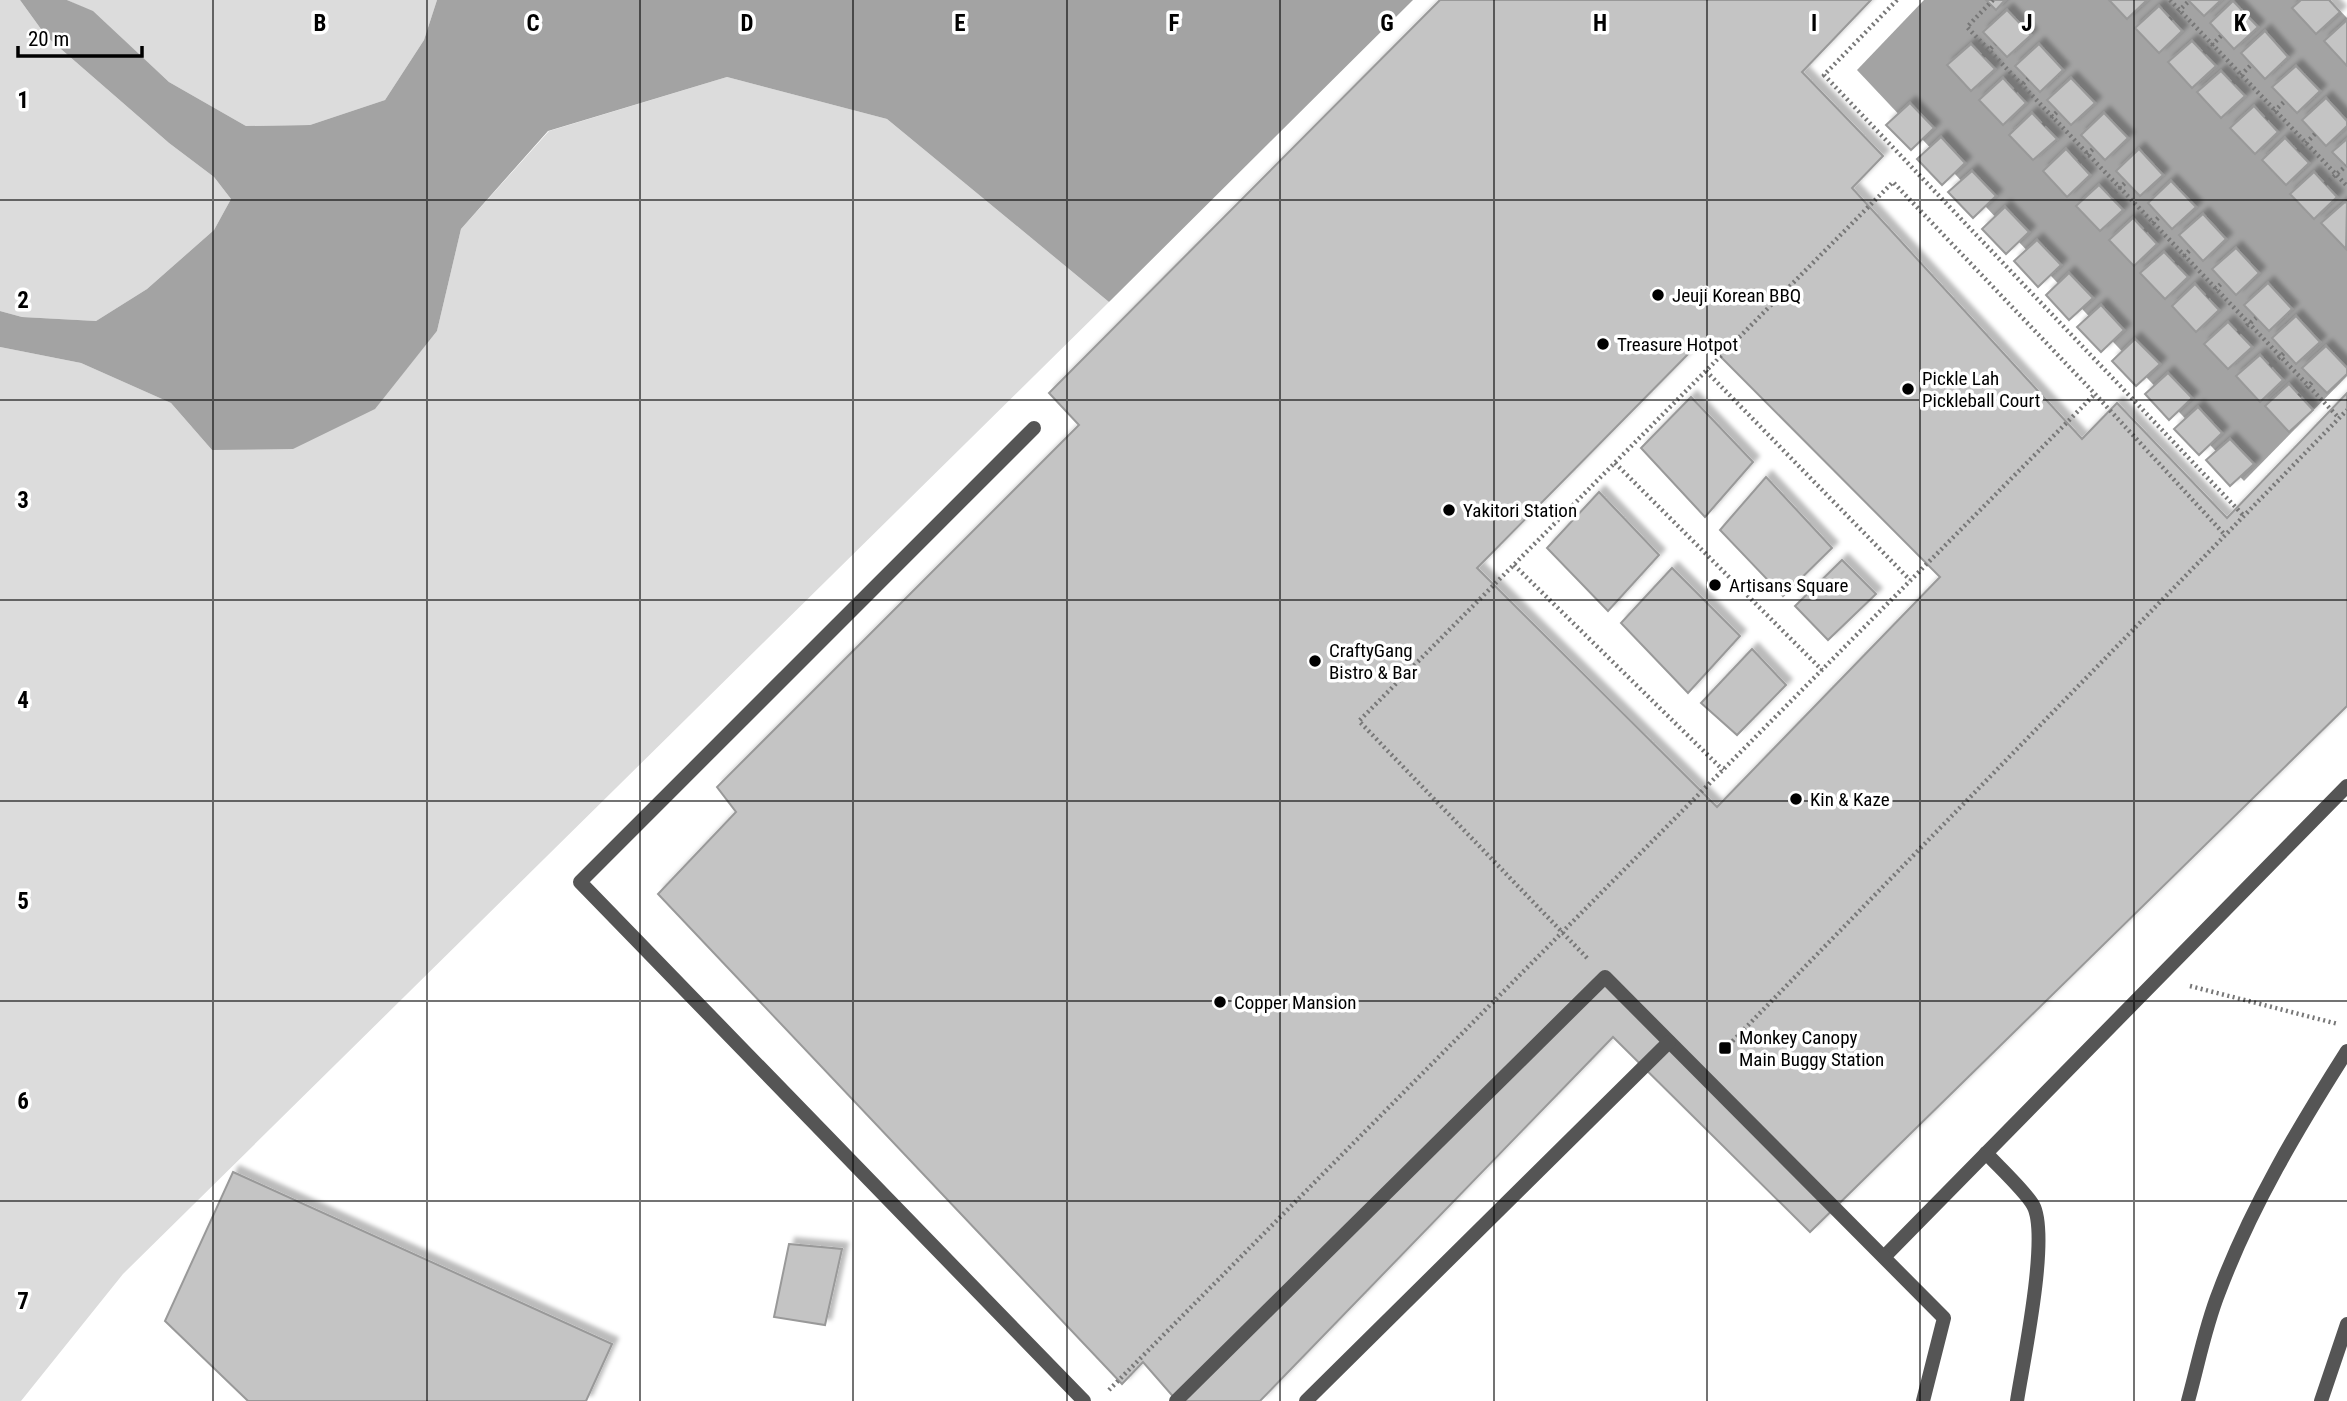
<svg xmlns="http://www.w3.org/2000/svg" width="2347" height="1401" font-family="'Roboto Condensed',sans-serif">
	<style>
		.green { fill: #dcdcdc }
		.water { fill: #a3a3a3 }
		.building { fill: #c4c4c4; stroke: #999; stroke-width: 2; fill-rule: evenodd; filter: url(#shadow) }
		.lines { fill: none; stroke-linecap: round; stroke-linejoin: round }
		.path { stroke: #777; stroke-width: 4.5; stroke-dasharray: 2 3.5; stroke-linecap: butt }
		.lane { stroke: #555; stroke-width: 14 }
		.grid { fill: none; stroke: #000; stroke-width: 2; stroke-opacity: 0.55 }
		.poi-dot { fill: #000; stroke: #fff; stroke-width: 2.5 }
		.labels { text-anchor: middle; dominant-baseline: central; stroke-width: 7; stroke-linejoin: round; paint-order: stroke }
		.poi-label { font-size: 19px; fill: #000; stroke: #fff; text-anchor: start }
		.grid-label { font-size: 23px; text-anchor: middle; font-weight: bold; fill: #000; stroke: #fff; stroke-width: 7; stroke-linejoin: round; paint-order: stroke }
	</style>
	<defs>
		<filter id="shadow"><feDropShadow dx="6" dy="-6" stdDeviation="2" flood-color="#0004"/></filter>
	</defs>
	<rect width="100%" height="100%" fill="#fff"/>
	<g class="green">
		<polygon points="0,0 20,0 46,36 169,143 214,177 231,199 214,230 147,289 96,321 22,317 0,311"/>
		<polygon points="67,0 437,0 424,40 385,100 310,125 246,126 169,82 93,12"/>
		<polygon points="727,77 887,119 1109,302 123,1274 21,1401 0,1401 0,347 81,363 171,403 212,450 374,409 437,331 461,229 549,131"/>
	</g>
	<g class="water">
		<polygon points="20,0 67,0 93,11 169,82 246,126 310,125 385,100 424,40 437,0 1413,0 1109,302 887,119 727,77 548,131 461,229 437,331 375,409 293,449 212,450 171,403 81,363 0,347 0,311 22,317 96,321 147,289 214,230 231,199 214,177 169,143 46,36"/>
		<polygon points="1924,0 2330,0 2347,18 2347,376 2244,481 1857,70"/>
	</g>
	<g class="building">
		<path d="M1440 0H1871L1802 72 1883 156 1852 188 2082 439 2117 403 2227 518 2347 393V706L1810 1232 1613 1037 1260 1401H1177L1143 1362 1122 1384 658 894 736 812 717 787 1079 425 1049 393ZM1703 339 1940 577 1717 807 1477 568Z"/>
		<polygon points="1986,0 2005,0 1996,10"/>
		<polygon points="2109,0 2147,0 2127,19"/>
		<polygon points="2188,0 2221,0 2204,16"/>
		<polygon points="2301,0 2329,0 2340,12 2316,34 2292,8"/>
		<polygon points="2233,1 2258,27 2234,49 2210,23"/>
		<polygon points="2159,6 2182,31 2159,53 2135,28"/>
		<polygon points="2007,10 2031,35 2007,57 1983,32"/>
		<polygon points="2347,20 2347,66 2324,41"/>
		<polygon points="2265,31 2288,57 2265,79 2241,53"/>
		<polygon points="2192,41 2216,66 2192,88 2168,62"/>
		<polygon points="1971,44 1995,69 1971,91 1947,65"/>
		<polygon points="2039,44 2063,70 2040,92 2015,66"/>
		<polygon points="2296,66 2320,91 2297,113 2272,87"/>
		<polygon points="2221,71 2245,96 2221,118 2197,92"/>
		<polygon points="2003,78 2026,103 2003,125 1979,100"/>
		<polygon points="2071,78 2095,103 2071,125 2047,100"/>
		<polygon points="2326,98 2347,121 2347,126 2326,146 2302,120"/>
		<polygon points="1910,103 1934,128 1911,150 1886,125"/>
		<polygon points="2254,106 2278,132 2255,154 2230,128"/>
		<polygon points="2032,113 2057,139 2033,160 2009,135"/>
		<polygon points="2104,113 2128,138 2105,160 2081,135"/>
		<polygon points="1941,137 1965,163 1942,185 1917,159"/>
		<polygon points="2285,138 2309,163 2286,185 2262,160"/>
		<polygon points="2347,139 2347,167 2332,152"/>
		<polygon points="2066,149 2090,175 2067,197 2043,171"/>
		<polygon points="2139,149 2163,175 2140,196 2116,171"/>
		<polygon points="1972,171 1996,196 1973,218 1948,192"/>
		<polygon points="2314,172 2337,197 2314,219 2290,194"/>
		<polygon points="2171,181 2196,207 2172,229 2148,203"/>
		<polygon points="2099,185 2123,210 2100,231 2076,206"/>
		<polygon points="2345,202 2347,203 2346,249 2321,223"/>
		<polygon points="2005,207 2029,232 2006,254 1982,229"/>
		<polygon points="2203,214 2226,239 2203,261 2179,235"/>
		<polygon points="2133,218 2157,244 2134,266 2109,240"/>
		<polygon points="2037,240 2061,265 2038,287 2014,261"/>
		<polygon points="2236,248 2259,273 2236,295 2212,269"/>
		<polygon points="2164,252 2188,277 2165,299 2140,273"/>
		<polygon points="2069,273 2093,298 2069,320 2046,295"/>
		<polygon points="2268,283 2292,309 2269,331 2244,305"/>
		<polygon points="2195,284 2219,310 2196,332 2172,306"/>
		<polygon points="2101,305 2124,330 2101,352 2077,327"/>
		<polygon points="2296,316 2320,342 2296,364 2272,338"/>
		<polygon points="2228,322 2252,347 2228,369 2204,344"/>
		<polygon points="2135,339 2160,364 2136,386 2112,361"/>
		<polygon points="2326,346 2347,368 2347,374 2327,393 2302,368"/>
		<polygon points="2260,355 2283,380 2260,402 2236,376"/>
		<polygon points="2168,373 2192,398 2169,420 2145,394"/>
		<polygon points="2289,384 2313,410 2289,432 2265,406"/>
		<polygon points="1691,397 1753,462 1705,517 1641,448"/>
		<polygon points="2198,407 2222,433 2199,455 2174,429"/>
		<polygon points="2230,439 2254,464 2230,486 2206,460"/>
		<polygon points="1766,477 1832,548 1783,596 1720,530"/>
		<polygon points="1599,492 1659,555 1608,611 1547,548"/>
		<polygon points="1842,560 1876,594 1828,640 1795,606"/>
		<polygon points="1672,568 1740,636 1688,693 1621,623"/>
		<polygon points="1752,649 1786,685 1737,735 1701,703"/>
		<polygon points="233,1172 612,1344 586,1401 248,1401 165,1321"/>
		<polygon points="789,1244 842,1249 825,1325 774,1317"/>
	</g>
	<g class="lines">
		<g class="path">
			<polyline points="1897,0 1824,75 2243,515"/>
			<polyline points="1993,0 1967,27 2339,418"/>
			<polyline points="2170,0 2347,186"/>
			<polyline points="2170,19 2189,1"/>
			<polyline points="2204,53 2222,35"/>
			<polyline points="1983,56 1995,44"/>
			<polyline points="2233,83 2251,65"/>
			<polyline points="2015,91 2028,79"/>
			<polyline points="2266,119 2285,101"/>
			<polyline points="2043,125 2058,111"/>
			<polyline points="2298,151 2315,134"/>
			<polyline points="2079,162 2094,148"/>
			<polyline points="2325,184 2346,166"/>
			<polyline points="2111,196 2126,182"/>
			<polyline points="2145,231 2160,216"/>
			<polyline points="2176,264 2191,249"/>
			<polyline points="2207,297 2223,282"/>
			<polyline points="2238,333 2256,318"/>
			<polyline points="2270,366 2285,352"/>
			<polyline points="1706,371 1910,580"/>
			<polyline points="2299,396 2314,380"/>
			<polyline points="1615,463 1822,670"/>
			<polyline points="1514,565 1723,770"/>
			<polyline points="1587,958 1359,721 1893,182 2095,394 2225,535"/>
			<polyline points="2190,986 2338,1024"/>
			<polyline points="1721,1053 2347,410"/>
			<polyline points="1109,1390 2095,394"/>
		</g>
		<g class="lane">
			<polyline points="1034,428 580,882 1084,1401"/>
			<path d="M1986 1153C1998 1166 2025 1191 2033 1205 2050 1235 2023 1362 2017 1401"/>
			<polyline points="1884,1257 2347,786"/>
			<polyline points="1176,1401 1605,977 1944,1318 1923,1401"/>
			<polyline points="1306,1401 1669,1042"/>
			<path d="M2188 1401C2198 1365 2205 1327 2219 1292 2251 1207 2298 1128 2347 1051"/>
			<polyline points="2321,1401 2347,1324"/>
		</g>
	</g>
	<path class="grid" d="M213 0V1401M427 0V1401M640 0V1401M853 0V1401M1067 0V1401M1280 0V1401M1494 0V1401M1707 0V1401M1920 0V1401M2134 0V1401M0 200H2347M0 400H2347M0 600H2347M0 801H2347M0 1001H2347M0 1201H2347"/>
	<g class="poi-dot">
		<circle cx="1658" cy="295" r="7"/>
		<circle cx="1603" cy="344" r="7"/>
		<circle cx="1908" cy="389" r="7"/>
		<circle cx="1449" cy="510" r="7"/>
		<circle cx="1715" cy="585" r="7"/>
		<circle cx="1315" cy="661" r="7"/>
		<circle cx="1796" cy="799" r="7"/>
		<circle cx="1220" cy="1002" r="7"/>
		<rect x="1718" y="1041" width="14" height="14" rx="3.5"/>
	</g>
	<g class="labels">
		<g class="poi-label">
			<text x="1672" y="295">Jeuji Korean BBQ</text>
			<text x="1617" y="344">Treasure Hotpot</text>
			<text x="1922" y="378">Pickle Lah<tspan x="1922" dy="22">Pickleball Court</tspan></text>
			<text x="1463" y="510">Yakitori Station</text>
			<text x="1729" y="585">Artisans Square</text>
			<text x="1329" y="650">CraftyGang<tspan x="1329" dy="22">Bistro &amp; Bar</tspan></text>
			<text x="1810" y="799">Kin &amp; Kaze</text>
			<text x="1234" y="1002">Copper Mansion</text>
			<text x="1739" y="1037">Monkey Canopy<tspan x="1739" dy="22">Main Buggy Station</tspan></text>
		</g>
	</g>
	<g class="grid-label">
		<text x="320" y="31">B</text>
		<text x="533" y="31">C</text>
		<text x="747" y="31">D</text>
		<text x="960" y="31">E</text>
		<text x="1174" y="31">F</text>
		<text x="1387" y="31">G</text>
		<text x="1600" y="31">H</text>
		<text x="1814" y="31">I</text>
		<text x="2027" y="31">J</text>
		<text x="2240" y="31">K</text>
		<text x="23" y="108">1</text>
		<text x="23" y="308">2</text>
		<text x="23" y="508">3</text>
		<text x="23" y="708">4</text>
		<text x="23" y="909">5</text>
		<text x="23" y="1109">6</text>
		<text x="23" y="1309">7</text>
	</g>
	<path d="M18 46v10h124v-10" fill="none" stroke="#000000" stroke-width="3.5"/>
	<text x="28" y="46" font-size="21" fill="#000000" stroke="#ffffff" stroke-width="5" paint-order="stroke">20 m</text>
</svg>
